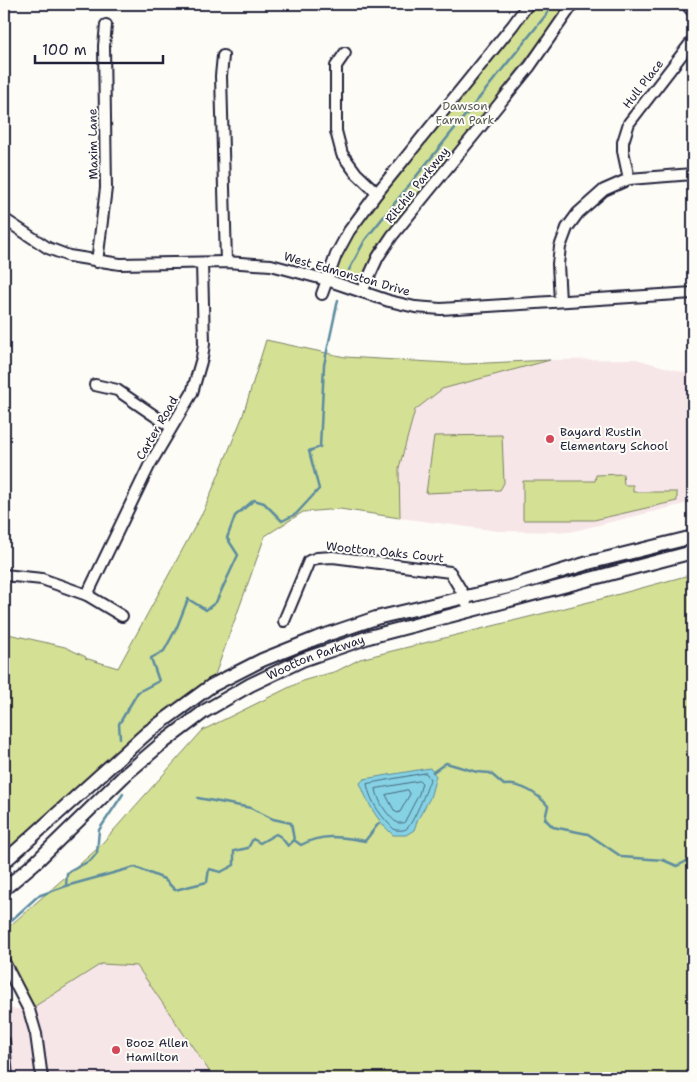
<svg xmlns="http://www.w3.org/2000/svg" width="697" height="1082" font-family="'Shantell Sans',sans-serif">
	<style>
		.built { fill: #f7e6e8 }
		.green { fill: #d4e093; stroke: #7b8167 }
		.water { fill: #85d2e4; stroke: #5d8ca0 }
		.lines { fill: none; stroke-linecap: round; stroke-linejoin: round }
		.shore { stroke: #4a687f; stroke-width: 1 }
		.stream { stroke: #5d8ca0; stroke-width: 2.5 }
		.minor-casing { stroke: #22223b; stroke-width: 14 }
		.major-casing { stroke: #22223b; stroke-width: 16 }
		.minor { stroke: #fdfcf7; stroke-width: 10 }
		.major { stroke: #fdfcf7; stroke-width: 12 }
		.poi-dot { fill: #d1495b; stroke: #fdfcf7; stroke-width: 2 }
		.labels { text-anchor: middle; dominant-baseline: central; stroke-width: 4; stroke-linejoin: round; paint-order: stroke }
		.street-label { font-size: 12px; fill: #22223b; stroke: #fdfcf7 }
		.park-label { font-size: 12px; fill: #575b55; stroke: #fdfcf7 }
		.poi-label { font-size: 12px; fill: #22223b; stroke: #fdfcf7; text-anchor: start }
	</style>
	<rect width="100%" height="100%" fill="#fdfcf7"/>
	<filter id="ink" filterUnits="userSpaceOnUse"><feTurbulence type="fractalNoise" baseFrequency=".02" numOctaves="2"/><feDisplacementMap in="SourceGraphic" scale="10" xChannelSelector="R" yChannelSelector="G"/><feConvolveMatrix kernelMatrix="1 2 1 2 8 2 1 2 1" color-interpolation-filters="sRGB"/></filter>
	<g filter="url(#ink)">
		<g class="built">
			<polygon points="636,359 693,375 693,502 570,532 498,531 400,518 399,468 415,410 442,389 550,360"/>
			<polygon points="101,964 137,966 214,1078 4,1078 4,1008 29,1010"/>
		</g>
		<g class="green">
			<path d="M532 4H569L470 131 406 209 376 248 360 281C350 284 334 281 334 267L354 232 409 164 451 105Z"/>
			<polygon points="266,340 345,357 466,364 550,360 442,389 415,410 399,468 400,518 340,509 303,512 265,536 211,686 16,852 4,845 4,633 65,647 86,657 85,658 118,668 204,510 242,418"/>
			<polygon points="502,435 504,483 500,490 426,493 434,436"/>
			<polygon points="623,474 624,485 633,485 633,492 677,492 677,501 594,520 523,520 523,481 595,481 596,475"/>
			<polygon points="693,574 693,1078 214,1078 137,966 101,964 29,1010 4,962 4,931 97,849 203,730 302,681 337,671 360,659 601,599"/>
		</g>
		<path class="water" d="M430 768 436 776 430 798 418 819 414 830 406 835H393C375 818 369 805 360 783L364 779Z"/>
		<g class="lines">
			<g class="shore">
				<path d="M426 773 430 779C428 787 412 826 406 829 403 831 398 830 395 830 382 818 370 802 367 784Z"/>
				<path d="M420 781 422 783 419 794 404 823H397C387 815 378 802 376 789Z"/>
				<polygon points="408,790 410,794 400,812 397,813 394,810 386,795"/>
			</g>
			<g class="stream">
				<polyline points="349,270 365,240 546,15 553,4"/>
				<polyline points="120,738 119,724 138,692 159,681 151,658 164,651 177,627 188,599 206,610 216,602 238,555 227,538 235,516 254,500 264,503 282,521 296,514 319,489 309,451 320,447 324,365 338,300"/>
				<path d="M433 772 446 763 477 772 490 773 504 785C521 783 538 794 548 806L545 819 553 827 588 834 622 857 663 860 677 866 693 858"/>
				<path d="M198 798 251 808 273 819 291 823 294 840 301 845C323 833 341 837 365 841L379 823"/>
				<polyline points="66,886 135,867 164,879 175,890 207,882 209,869 221,872 234,865 234,851 248,848 253,839 260,843 276,834 281,837 288,846 294,840"/>
				<polyline points="5,926 38,896 66,886 67,873 91,860 97,853 99,830 123,794"/>
			</g>
			<defs>
				<g id="minor">
					<polyline points="686,4 693,12"/>
					<polyline points="345,53 336,66 336,131 342,154 356,173 377,193"/>
					<polyline points="223,56 221,76 226,262"/>
					<polyline points="629,179 623,151 623,142 629,123 693,40"/>
					<polyline points="4,219 48,248 69,256 120,264 226,262 271,265 327,280 389,301 415,307 441,309 693,293"/>
					<polyline points="97,262 106,188 104,46 106,25"/>
					<polyline points="362,292 378,257 392,236 530,66 573,4"/>
					<polyline points="322,294 336,255 349,231 377,193 513,25 528,4"/>
					<polyline points="560,301 558,264 560,247 567,228 578,213 604,190 629,179 693,174"/>
					<polyline points="95,385 117,390 171,427"/>
					<polyline points="4,575 42,579 87,595 122,616"/>
					<polyline points="87,595 149,466 192,393 202,358 204,344 202,263"/>
					<polyline points="284,621 309,561 317,558 333,557 450,572 465,597 466,602"/>
					<polyline points="4,962 29,1010 36,1034 42,1078"/>
					<polyline points="4,1041 7,1078"/>
				</g>
				<g id="major">
					<polyline points="4,862 148,732 211,686 262,660 317,638 376,618 513,586 588,563 693,537"/>
					<path id="s1" d="M4 889 37 861 126 774 160 745 205 711 250 685 302 660 369 637 693 552"/>
				</g>
			</defs>
			<use href="#minor" class="minor-casing"/>
			<use href="#major" class="major-casing"/>
			<use href="#minor" class="minor"/>
			<use href="#major" class="major"/>
		</g>
	</g>
	<g class="poi-dot">
		<circle cx="550" cy="439" r="5"/>
		<circle cx="116" cy="1050" r="5"/>
	</g>
	<g class="labels">
		<g class="street-label">
			<text transform="translate(643 84) rotate(-52)">Hull Place</text>
			<text transform="translate(93 144) rotate(-91)">Maxim Lane</text>
			<text transform="translate(417 185) rotate(-51)">Ritchie Parkway</text>
			<text transform="translate(347 274) rotate(16)">West Edmonston Drive</text>
			<text transform="translate(157 428) rotate(-60)">Carter Road</text>
			<text transform="translate(385 552) rotate(6)">Wootton Oaks Court</text>
			<text stroke="none"><textPath href="#s1" startOffset="392">Wootton Parkway</textPath></text>
		</g>
		<g class="park-label">
			<text x="465" y="106">Dawson<tspan x="465" dy="14">Farm Park</tspan></text>
		</g>
		<g class="poi-label">
			<text x="560" y="432">Bayard Rustin<tspan x="560" dy="14">Elementary School</tspan></text>
			<text x="126" y="1043">Booz Allen<tspan x="126" dy="14">Hamilton</tspan></text>
		</g>
	</g>
	<rect width="697" height="1082" fill="none" stroke="#fdfcf7" stroke-width="20"/>
	<rect x="10" y="10" width="677" height="1062" fill="none" stroke="#22223b" stroke-width="2" filter="url(#ink)"/>
	<path d="M35 55v8h128v-8" fill="none" stroke="#22223b" stroke-width="2.5"/>
	<text x="42" y="55" font-size="15" fill="#22223b" stroke="#fdfcf7" stroke-width="4" paint-order="stroke">100 m</text>
</svg>
